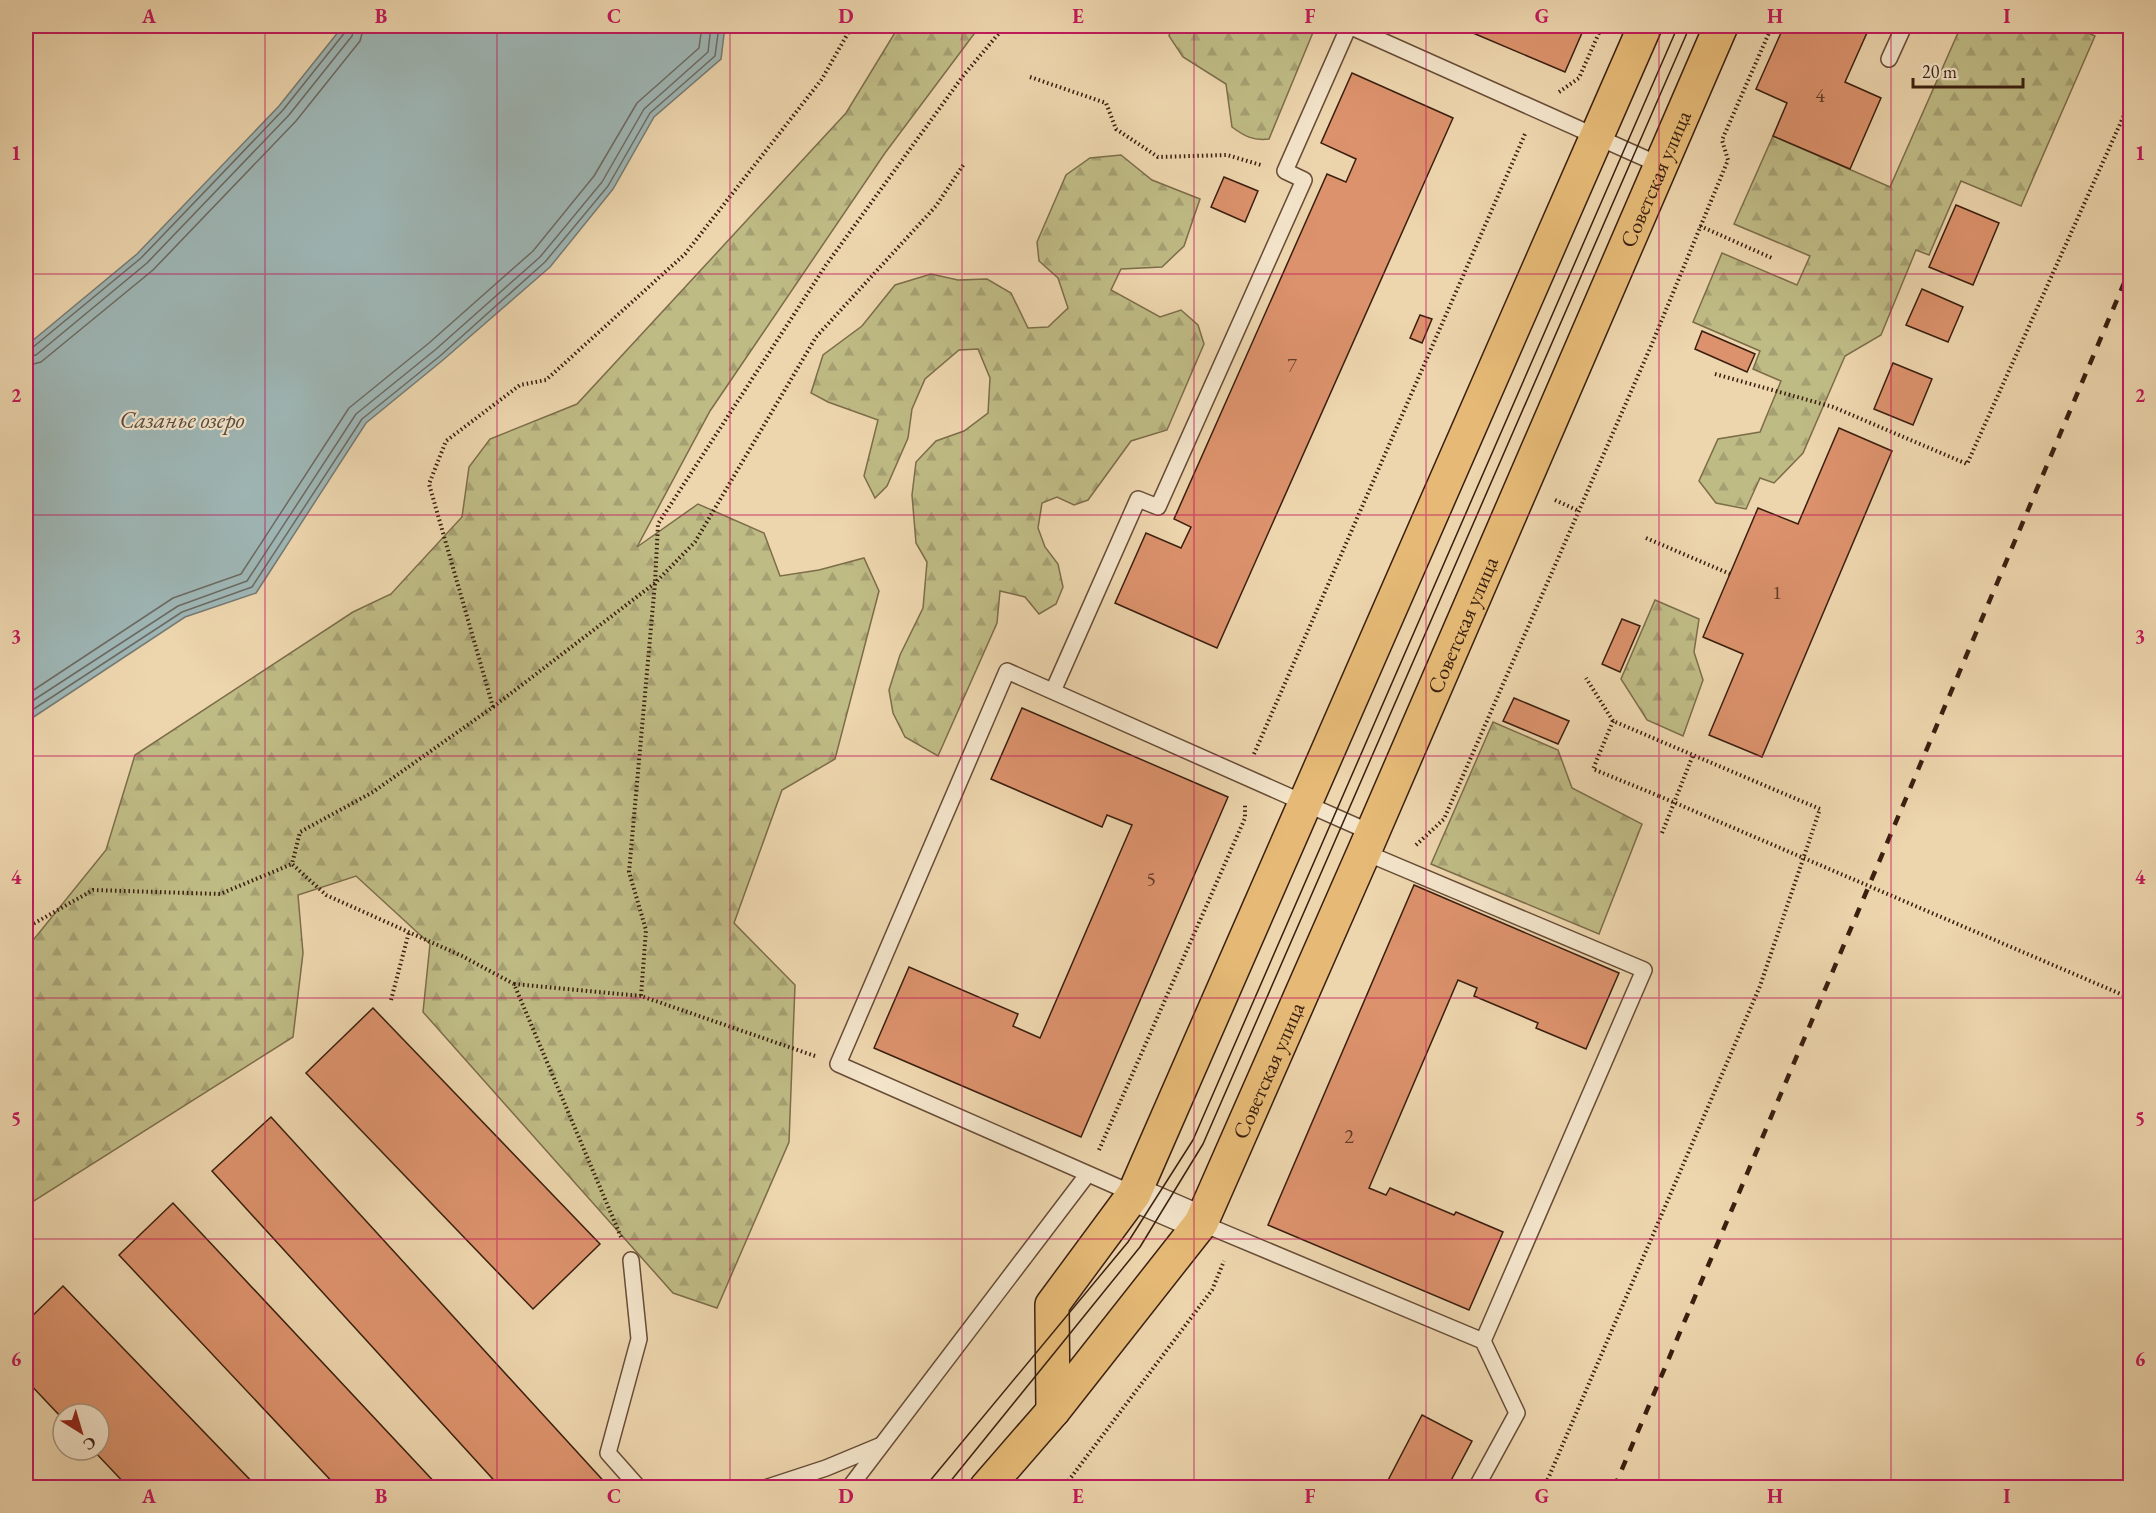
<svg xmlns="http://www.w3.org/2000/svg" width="2156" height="1513" font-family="'EB Garamond',serif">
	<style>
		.forest { fill: url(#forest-firs); stroke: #7c6d4a; stroke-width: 1.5 }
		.water { fill: #9eb6b5; stroke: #767a73; stroke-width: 1.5 }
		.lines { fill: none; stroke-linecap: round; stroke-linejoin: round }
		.shore { stroke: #6c6a62; stroke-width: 1.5 }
		.building { fill: #dc926c; stroke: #3a1f0f; stroke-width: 1.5 }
		.service-casing { stroke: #674c36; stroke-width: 18 }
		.tertiary-casing { stroke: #674c36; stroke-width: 36 }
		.primary-casing { stroke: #3a1f0f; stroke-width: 36 }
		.path { stroke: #3a1f0f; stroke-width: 4; stroke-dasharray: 1.5 3; stroke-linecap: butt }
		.service { stroke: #f3e4ca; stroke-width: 15 }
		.tertiary { stroke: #f3e4ca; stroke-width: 33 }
		.primary { stroke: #e6ba76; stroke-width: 33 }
		.tram { stroke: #3a1f0f; stroke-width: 1.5 }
		.rail { stroke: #3a1f0f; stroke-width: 4.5; stroke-dasharray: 10 10; stroke-linecap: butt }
		.path-bridge { stroke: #3a1f0f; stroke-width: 4; stroke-dasharray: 1.5 3; stroke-linecap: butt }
		.grid { fill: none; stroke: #c2185b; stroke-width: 1.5; stroke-opacity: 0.55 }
		.labels { text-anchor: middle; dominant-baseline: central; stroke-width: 4.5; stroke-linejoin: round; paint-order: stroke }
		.number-label { font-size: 20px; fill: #623c26 }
		.street-label { font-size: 22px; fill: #3a1f0f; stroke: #f3e4ca }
		.water-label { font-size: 24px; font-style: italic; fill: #584c41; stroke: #f3e4ca }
		.neatline { fill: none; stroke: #c2185b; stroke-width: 2 }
		.grid-label { font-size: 20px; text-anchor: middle; font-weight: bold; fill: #c2185b }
	</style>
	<defs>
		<pattern id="forest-firs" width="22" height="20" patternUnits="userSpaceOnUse" patternTransform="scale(1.5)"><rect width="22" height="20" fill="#bfbb85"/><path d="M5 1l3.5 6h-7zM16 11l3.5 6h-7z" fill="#a5a072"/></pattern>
	</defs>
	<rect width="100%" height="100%" fill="#edd5ad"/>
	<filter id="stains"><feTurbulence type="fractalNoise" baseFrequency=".00333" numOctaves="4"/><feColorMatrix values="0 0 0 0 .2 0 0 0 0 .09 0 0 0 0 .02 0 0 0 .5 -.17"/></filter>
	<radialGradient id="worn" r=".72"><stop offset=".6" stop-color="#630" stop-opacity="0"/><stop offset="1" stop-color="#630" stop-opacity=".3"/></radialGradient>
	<g class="forest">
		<polygon points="899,26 980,26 885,153 710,411 637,547 698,504 764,533 780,576 819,570 864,558 879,591 835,759 782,790 734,923 795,985 789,1142 717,1308 673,1293 423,1012 430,944 356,876 298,895 303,953 293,1037 26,1206 26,949 106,850 135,755 353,612 391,594 462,517 469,467 490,439 577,404 846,113"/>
		<path d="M1172 26H1304L1314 30 1269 139C1253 141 1244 136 1232 127L1226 84 1183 57 1169 36Z"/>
		<polygon points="1961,26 2071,26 2095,36 2021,206 1961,181 1929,255 1916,250 1881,335 1845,356 1803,453 1774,483 1760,478 1746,509 1716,503 1699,481 1718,439 1760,432 1781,381 1753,369 1760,351 1693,322 1722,253 1797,285 1810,256 1734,224 1773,136 1890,187"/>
		<polygon points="1121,155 1152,180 1200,199 1184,246 1162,267 1121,269 1111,290 1160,317 1181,310 1198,325 1204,344 1167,430 1131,441 1088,500 1074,505 1057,497 1042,503 1038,528 1045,547 1058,564 1063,587 1056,604 1039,614 1025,597 1000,591 997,623 938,756 905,737 893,713 889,690 900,655 923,608 927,562 916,543 912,495 916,462 936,441 964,431 988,413 990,378 978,349 959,350 925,379 912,409 908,438 887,486 875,498 864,476 878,420 828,402 811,393 823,355 862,326 895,285 931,274 958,280 987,279 1011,293 1028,328 1048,327 1068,308 1058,278 1039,261 1037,242 1066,175 1090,158"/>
		<polygon points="1655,600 1699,619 1694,652 1703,680 1683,736 1647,720 1621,679"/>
		<polygon points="1493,722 1558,750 1572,788 1642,824 1599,934 1431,864"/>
	</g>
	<polygon class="water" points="343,26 725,26 721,59 654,117 613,189 550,267 443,360 366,423 256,593 185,617 26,722 26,346 137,254 279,106"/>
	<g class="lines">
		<g class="shore">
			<polyline points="26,350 32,348 141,258 283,110 346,31 348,26"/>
			<polyline points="26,357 36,355 147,263 289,115 352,36 355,26"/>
			<polyline points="26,366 41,362 153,270 296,121 360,41 364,26"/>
			<polyline points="26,695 173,598 241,574 349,408 429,343 533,251 594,176 637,103 699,48 702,26"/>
			<polyline points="26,705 178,606 247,581 356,414 435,350 540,257 602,182 644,109 708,52 711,26"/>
			<polyline points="26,714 182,612 252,587 362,419 440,356 545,262 608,186 650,113 715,56 719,26"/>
		</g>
	</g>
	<g class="building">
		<polygon points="1468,26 1585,26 1565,72 1466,30"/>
		<polygon points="1784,26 1870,26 1845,82 1881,98 1850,169 1773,136 1787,103 1756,89"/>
		<polygon points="1352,73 1453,118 1217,648 1115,603 1146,533 1181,548 1191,527 1174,519 1327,174 1346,182 1356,159 1321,143"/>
		<polygon points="1224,177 1258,191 1245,222 1211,207"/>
		<polygon points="1956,205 1999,223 1973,285 1929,267"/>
		<polygon points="1922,289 1963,307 1948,342 1906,325"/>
		<polygon points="1420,315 1432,319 1422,343 1410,338"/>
		<polygon points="1702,331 1755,354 1747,372 1695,349"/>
		<polygon points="1893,363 1932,379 1913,425 1874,409"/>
		<polygon points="1839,428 1892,451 1762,757 1709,735 1743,654 1703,637 1758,508 1798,524"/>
		<polygon points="1622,619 1640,626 1620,672 1602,664"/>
		<polygon points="1514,698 1569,721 1558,744 1503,721"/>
		<polygon points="1022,708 1228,797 1081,1137 874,1048 909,967 1018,1014 1013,1026 1040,1038 1132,825 1107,815 1102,827 991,779"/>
		<polygon points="1414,885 1619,973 1586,1049 1536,1028 1538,1023 1474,996 1477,988 1458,980 1369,1188 1386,1195 1390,1188 1454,1215 1456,1212 1503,1232 1469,1310 1268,1225"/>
		<polygon points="373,1008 600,1244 533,1309 306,1073"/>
		<polygon points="271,1117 610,1488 501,1488 212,1171"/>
		<polygon points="173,1203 440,1488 338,1488 119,1255"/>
		<polygon points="63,1286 258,1488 129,1488 93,1450 99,1450 99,1414 63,1414 63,1419 26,1380 26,1322"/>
		<polygon points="1422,1415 1472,1441 1447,1488 1384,1488"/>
	</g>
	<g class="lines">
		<defs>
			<g id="service">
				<polyline points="1889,59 1904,26"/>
				<polyline points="1053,691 1138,499 1158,507 1304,180 1285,171 1349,26 1660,165"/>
				<polyline points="1364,852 1644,970 1483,1341"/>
				<polyline points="1134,1194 838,1064 1007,671 1372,833"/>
				<polyline points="1201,1223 1483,1341 1517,1413 1476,1488"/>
				<polyline points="631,1260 639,1339 608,1453 639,1488"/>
				<polyline points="765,1488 826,1468 879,1446"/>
				<polyline points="849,1488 1087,1175"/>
			</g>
			<polyline id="tertiary" points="1134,1194 1201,1223"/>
			<g id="primary">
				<polyline points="1053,1411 1052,1305 1134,1194 1645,26"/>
				<path id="s1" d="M986 1488 1053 1411 1201 1223 1364 852 1721 26"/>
			</g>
		</defs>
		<use href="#service" class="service-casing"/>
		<use href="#tertiary" class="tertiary-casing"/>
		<use href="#primary" class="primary-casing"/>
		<g class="path">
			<polyline points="1030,77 1106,103 1116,129 1158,157 1227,155 1261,165"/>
			<polyline points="1559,92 1579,78 1602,26"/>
			<polyline points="1700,226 1774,259"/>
			<polyline points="1715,374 1833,407 1967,464 2130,102"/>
			<polyline points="1555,500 1579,511"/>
			<polyline points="1646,538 1730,574"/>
			<polyline points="493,707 655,583 695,542 816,337 936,206 964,164"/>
			<polyline points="1613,721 1593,769 1659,796"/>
			<polyline points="1254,754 1525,134"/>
			<polyline points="1662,833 1693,755"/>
			<polyline points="1416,845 1444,819 1651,346 1728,160 1722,140 1772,26"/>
			<polyline points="26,928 93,890 220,894 292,864"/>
			<polyline points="514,984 641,996"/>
			<polyline points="391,1000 409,932"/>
			<polyline points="815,1056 641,996 646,930 629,872 655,583 658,524 826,265 963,76 1005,26"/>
			<polyline points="1099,1150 1245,818 1245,804"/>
			<polyline points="621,1237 514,984 462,956 326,895 292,864 300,832 373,792 493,707 429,484 446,441 520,385 546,380 685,254 822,79 852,26"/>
			<polyline points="1063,1488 1212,1290 1224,1261"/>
			<polyline points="1544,1488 1760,986 1820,809 1613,721 1586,678"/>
		</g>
		<use href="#service" class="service"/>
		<use href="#tertiary" class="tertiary"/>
		<use href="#primary" class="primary"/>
		<g class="tram">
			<polyline points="924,1488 1128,1242 1193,1140 1678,26"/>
			<polyline points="945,1488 1140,1247 1203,1144 1690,26"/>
		</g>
		<polyline class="rail" points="1614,1488 2130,269"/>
		<polyline class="path-bridge" points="1659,796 2130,998"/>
	</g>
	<path class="grid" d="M265 26V1488M497 26V1488M730 26V1488M962 26V1488M1194 26V1488M1426 26V1488M1659 26V1488M1891 26V1488M26 274H2130M26 515H2130M26 756H2130M26 998H2130M26 1239H2130"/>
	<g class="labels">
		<g class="number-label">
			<text x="1820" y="95">4</text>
			<text x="1292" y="365">7</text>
			<text x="1777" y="592">1</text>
			<text x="1151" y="879">5</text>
			<text x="1349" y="1136">2</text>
		</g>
		<g class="street-label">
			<text stroke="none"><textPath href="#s1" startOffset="1480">Советская улица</textPath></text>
			<text stroke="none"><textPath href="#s1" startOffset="994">Советская улица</textPath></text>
			<text stroke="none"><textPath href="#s1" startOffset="508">Советская улица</textPath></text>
		</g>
		<g class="water-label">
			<text x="182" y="419">Сазанье озеро</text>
		</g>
	</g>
	<rect width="2156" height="1513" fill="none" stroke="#edd5ad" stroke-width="66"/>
	<g transform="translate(81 1432) rotate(143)"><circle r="28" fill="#f3e4ca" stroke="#a9957f" stroke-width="1.5"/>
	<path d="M0-4.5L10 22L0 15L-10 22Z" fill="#8f2418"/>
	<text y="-9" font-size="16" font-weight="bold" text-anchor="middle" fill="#3a1f0f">С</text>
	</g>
	<path d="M1913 78v9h110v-9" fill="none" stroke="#3a1f0f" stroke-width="3"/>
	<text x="1922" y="78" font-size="18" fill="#3a1f0f" stroke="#f3e4ca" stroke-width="4.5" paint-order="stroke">20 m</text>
	<rect x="33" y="33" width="2090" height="1447" class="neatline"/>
	<g class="grid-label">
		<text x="149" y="23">A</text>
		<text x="381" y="23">B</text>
		<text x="614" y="23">C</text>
		<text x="846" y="23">D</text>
		<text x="1078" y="23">E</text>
		<text x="1310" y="23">F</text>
		<text x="1542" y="23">G</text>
		<text x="1775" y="23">H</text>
		<text x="2007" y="23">I</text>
		<text x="16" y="160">1</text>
		<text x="2140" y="160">1</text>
		<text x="16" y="402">2</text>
		<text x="2140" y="402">2</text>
		<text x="16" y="643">3</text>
		<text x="2140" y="643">3</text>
		<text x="16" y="884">4</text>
		<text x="2140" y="884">4</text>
		<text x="16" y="1125">5</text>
		<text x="2140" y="1125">5</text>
		<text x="16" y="1366">6</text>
		<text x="2140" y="1366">6</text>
		<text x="149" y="1503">A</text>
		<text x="381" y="1503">B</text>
		<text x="614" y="1503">C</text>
		<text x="846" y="1503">D</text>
		<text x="1078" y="1503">E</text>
		<text x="1310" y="1503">F</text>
		<text x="1542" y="1503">G</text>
		<text x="1775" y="1503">H</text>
		<text x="2007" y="1503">I</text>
	</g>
	<rect width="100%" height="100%" filter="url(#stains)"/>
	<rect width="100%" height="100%" fill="url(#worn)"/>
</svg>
